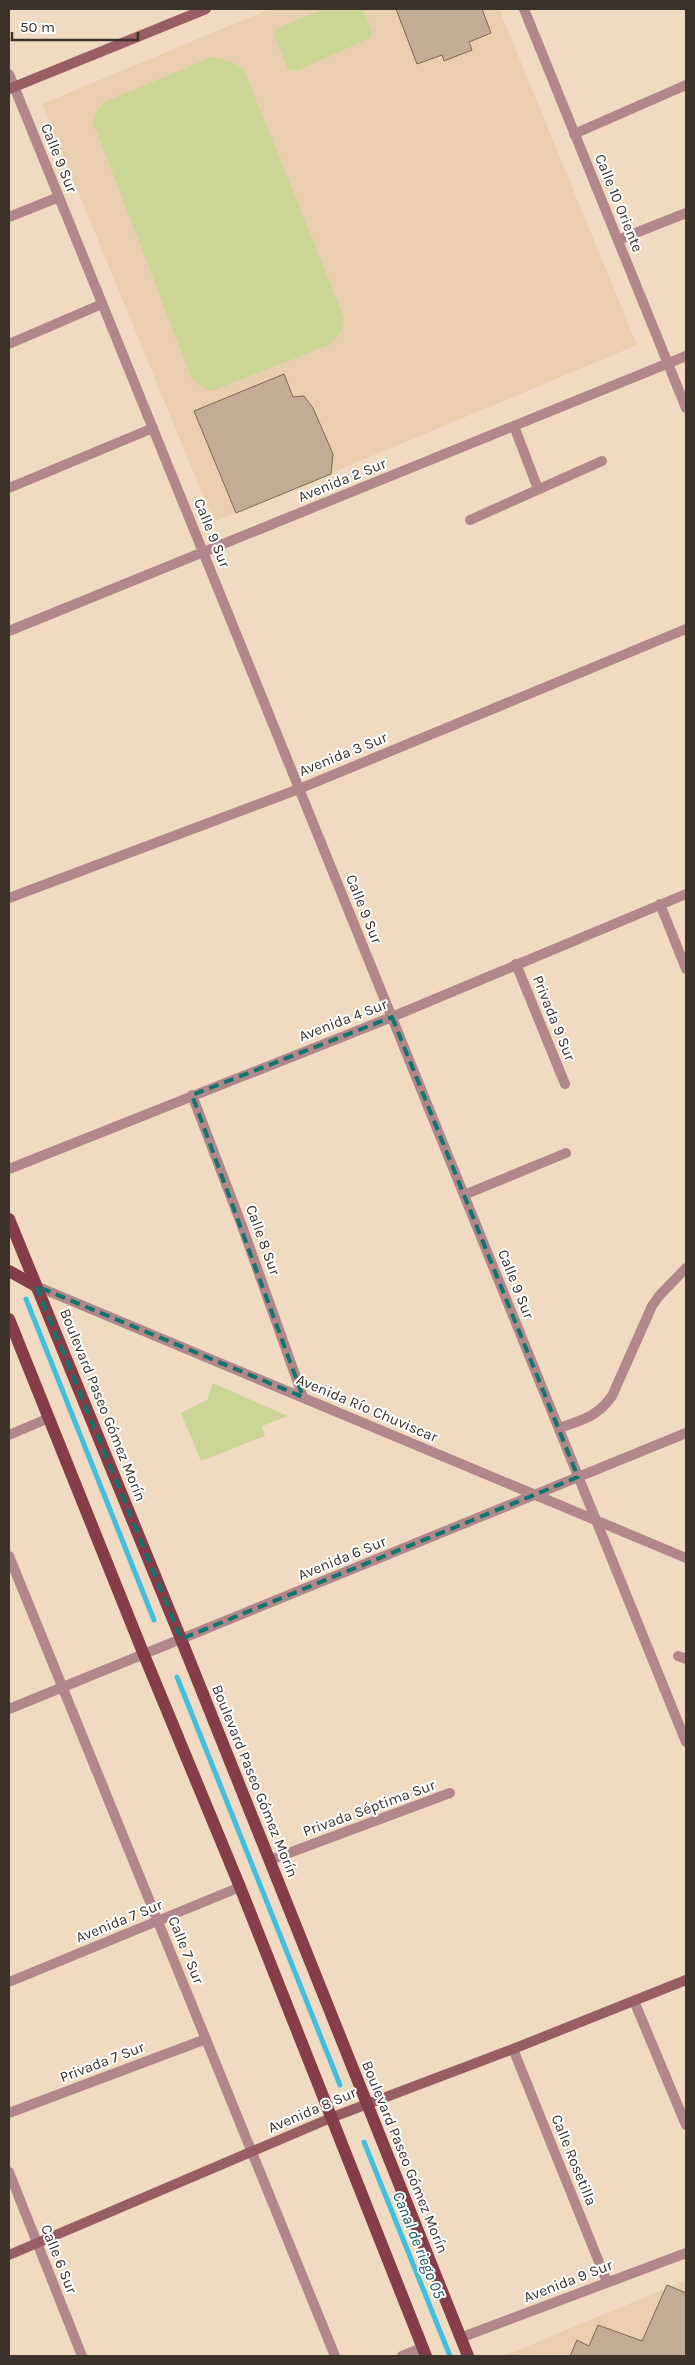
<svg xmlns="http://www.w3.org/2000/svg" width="695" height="2365" font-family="Karla,sans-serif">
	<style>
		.built { fill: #e9ceb0 }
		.green { fill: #cbd696 }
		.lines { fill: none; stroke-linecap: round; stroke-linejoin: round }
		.stream { stroke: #41c0de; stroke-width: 5 }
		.building { fill: #c2ac95; stroke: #7c6953 }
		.service { stroke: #b2878c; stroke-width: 10 }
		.minor { stroke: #b2878c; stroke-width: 10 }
		.tertiary { stroke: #b2878c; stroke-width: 10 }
		.secondary { stroke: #995d64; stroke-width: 10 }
		.primary { stroke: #853d49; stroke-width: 12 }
		.marked { fill: none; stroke: #0f766e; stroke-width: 4; stroke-dasharray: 10 6; stroke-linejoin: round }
		.labels { text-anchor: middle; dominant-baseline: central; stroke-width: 4; stroke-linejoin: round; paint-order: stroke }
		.street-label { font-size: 15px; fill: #3b3229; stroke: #fff }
		.water-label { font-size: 16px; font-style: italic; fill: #215461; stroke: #fff }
	</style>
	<rect width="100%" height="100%" fill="#f0dac2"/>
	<g class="built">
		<polygon points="270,9 499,9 637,345 214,522 42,104"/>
		<polygon points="686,2280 686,2356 504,2356"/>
	</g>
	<g class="green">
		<polygon points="323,9 363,9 372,31 370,38 296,71 288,69 274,36 276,29"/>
		<polygon points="212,57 232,62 244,70 344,318 341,332 331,344 212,391 201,387 192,379 93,122 97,110 105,102"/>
		<polygon points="213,1383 288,1416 262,1426 265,1436 201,1461 181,1413 207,1400"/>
	</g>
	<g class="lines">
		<g class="stream">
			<polyline points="26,1299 154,1620"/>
			<polyline points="177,1677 340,2085"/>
			<polyline points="364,2142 450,2356"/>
		</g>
	</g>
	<g class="building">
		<polygon points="396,9 482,9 491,33 469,42 472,50 444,61 442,55 417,64"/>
		<polygon points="284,374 293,397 304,396 313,408 333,454 331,474 236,513 194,411"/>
		<polygon points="667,2285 686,2293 686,2356 570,2356 577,2340 589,2346 598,2325 642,2341"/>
	</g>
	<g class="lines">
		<g class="service">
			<polyline points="514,426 538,489"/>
			<polyline points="470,520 602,461"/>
			<path d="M559 1428C582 1420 597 1417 612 1396L652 1306 659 1296 686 1268"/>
		</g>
		<g class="minor">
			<polyline points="524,9 686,408"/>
			<polyline points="9,74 686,1742"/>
			<polyline points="574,134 686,85"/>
			<polyline points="9,217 59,197"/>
			<polyline points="618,240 686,213"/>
			<polyline points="9,344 102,304"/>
			<polyline points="9,488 153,428"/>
			<polyline points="9,898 299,789 686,629"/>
			<polyline points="660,904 686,969"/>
			<polyline points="516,964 565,1084"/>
			<polyline points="192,1095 242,1226 303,1397"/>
			<polyline points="464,1195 566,1153"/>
			<polyline points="9,1435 49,1418"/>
			<polyline points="9,1556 335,2356"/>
			<polyline points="678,1656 686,1659"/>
			<polyline points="9,1709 686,1433"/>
			<polyline points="270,1860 450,1793"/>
			<polyline points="9,1982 240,1887"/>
			<polyline points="634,2001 686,2125"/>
			<polyline points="513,2049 607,2282"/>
			<polyline points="9,2113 206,2039"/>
			<polyline points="9,2172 82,2356"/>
			<polyline points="460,2338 686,2253"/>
			<polyline points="402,2356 422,2348"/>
		</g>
		<g class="tertiary">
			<polyline points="9,631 686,356"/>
			<polyline points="9,1169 392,1017 686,894"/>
			<polyline points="36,1286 686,1558"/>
		</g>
		<g class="secondary">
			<polyline points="9,89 206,9"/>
			<polyline points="9,2255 333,2117 513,2049 686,1980"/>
		</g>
		<g class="primary">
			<polyline points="9,1219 181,1639 468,2356"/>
			<polyline points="9,1271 36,1286"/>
			<polyline points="9,1319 144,1655 240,1887 426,2356"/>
		</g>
	</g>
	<path class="marked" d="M392 1017 578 1477 181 1639 36 1286 303 1397 192 1095Z"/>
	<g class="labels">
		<g class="street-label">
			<text transform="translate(59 158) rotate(68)">Calle 9 Sur</text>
			<text transform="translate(619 203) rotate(68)">Calle 10 Oriente</text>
			<text transform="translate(342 480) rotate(-22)">Avenida 2 Sur</text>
			<text transform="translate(212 533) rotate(68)">Calle 9 Sur</text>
			<text transform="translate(343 754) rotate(-22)">Avenida 3 Sur</text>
			<text transform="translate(364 909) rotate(68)">Calle 9 Sur</text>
			<text transform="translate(554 1018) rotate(68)">Privada 9 Sur</text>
			<text transform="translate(343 1020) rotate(-21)">Avenida 4 Sur</text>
			<text transform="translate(263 1240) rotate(70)">Calle 8 Sur</text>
			<text transform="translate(516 1284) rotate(68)">Calle 9 Sur</text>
			<text transform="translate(103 1405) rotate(68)">Boulevard Paseo Gómez Morín</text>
			<text transform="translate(367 1408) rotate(23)">Avenida Río Chuviscar</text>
			<text transform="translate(342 1558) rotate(-22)">Avenida 6 Sur</text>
			<text transform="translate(255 1781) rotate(68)">Boulevard Paseo Gómez Morín</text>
			<text transform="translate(369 1808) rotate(-20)">Privada Séptima Sur</text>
			<text transform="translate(119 1921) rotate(-22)">Avenida 7 Sur</text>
			<text transform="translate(186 1950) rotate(68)">Calle 7 Sur</text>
			<text transform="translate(102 2062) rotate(-21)">Privada 7 Sur</text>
			<text transform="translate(312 2110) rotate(-23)">Avenida 8 Sur</text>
			<text transform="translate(405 2157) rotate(68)">Boulevard Paseo Gómez Morín</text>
			<text transform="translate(574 2160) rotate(68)">Calle Rosetilla</text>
			<text transform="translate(59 2259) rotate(68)">Calle 6 Sur</text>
			<text transform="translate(568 2281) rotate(-21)">Avenida 9 Sur</text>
		</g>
		<g class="water-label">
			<text transform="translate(419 2245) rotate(68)">Canal de riego 05</text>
		</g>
	</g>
	<rect width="695" height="2365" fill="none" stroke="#3b3229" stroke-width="20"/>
	<path d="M12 32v8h126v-8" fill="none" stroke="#3b3229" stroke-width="2.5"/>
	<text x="20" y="32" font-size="15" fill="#3b3229" stroke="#ffffff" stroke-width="4" paint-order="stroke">50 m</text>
</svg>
